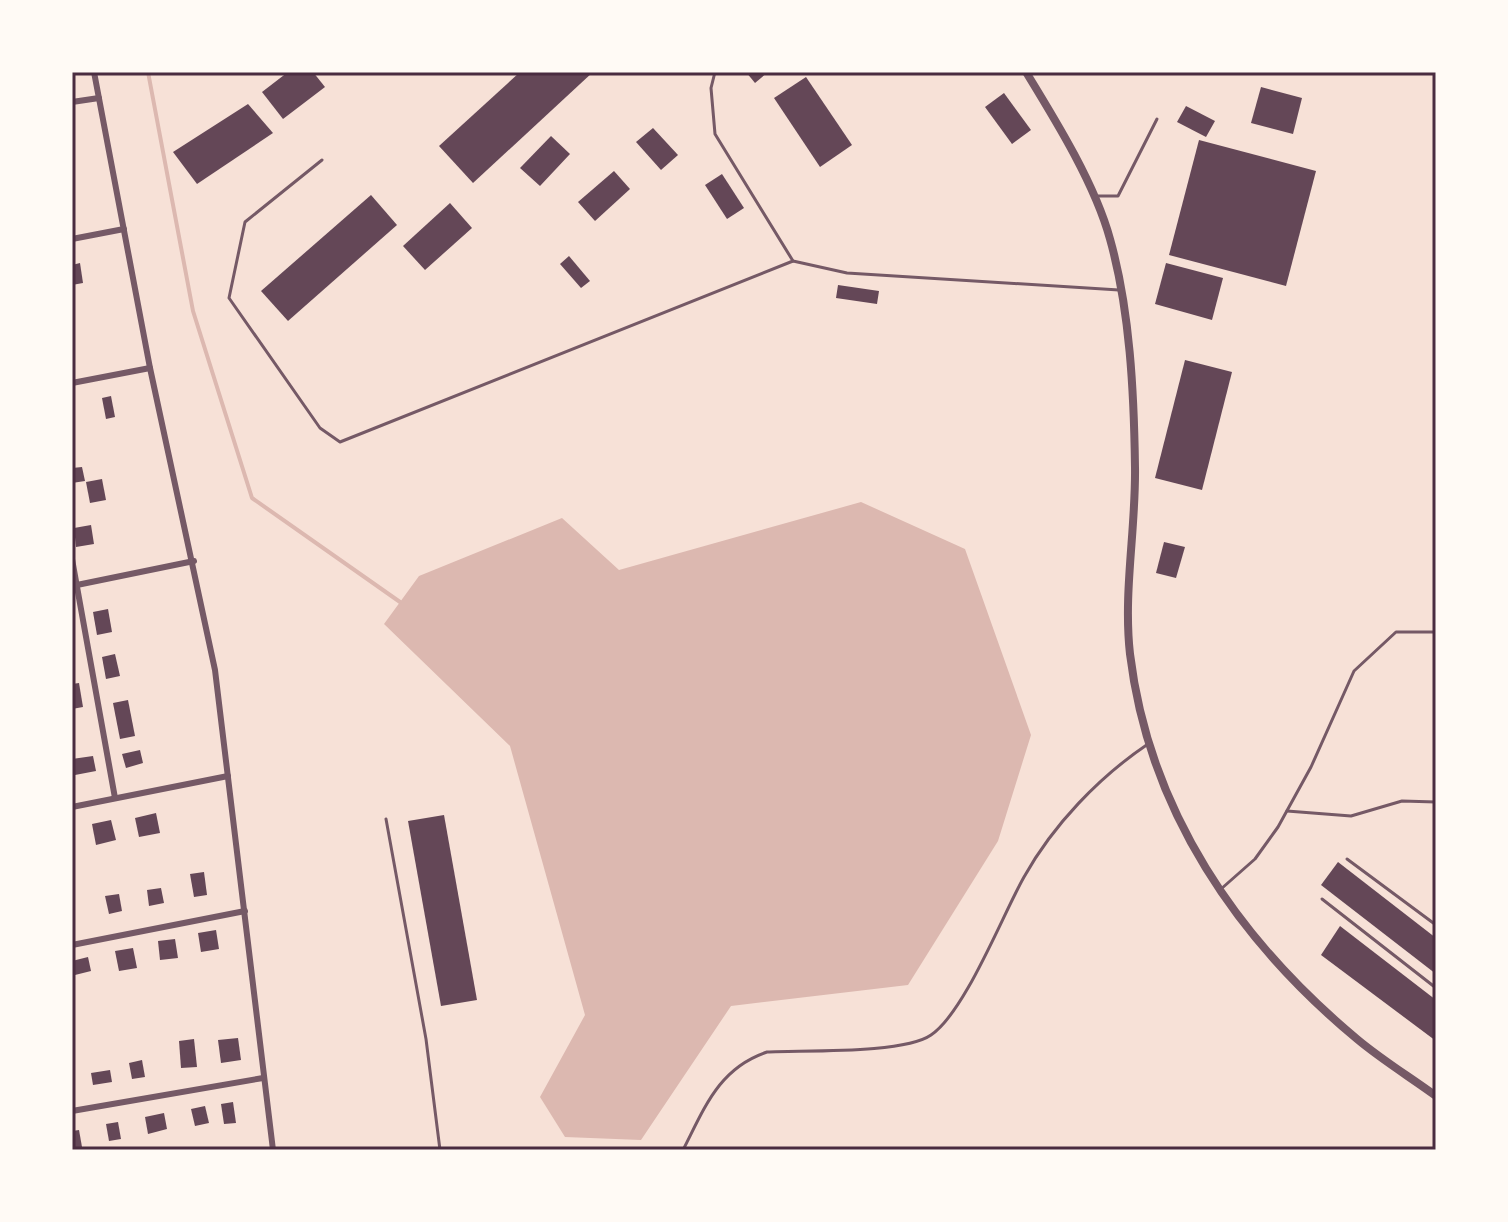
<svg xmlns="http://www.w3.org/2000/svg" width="1508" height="1222" font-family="Bitter,serif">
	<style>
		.water { fill: #dcb8b0 }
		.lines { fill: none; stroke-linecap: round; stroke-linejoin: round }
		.stream { stroke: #dcb8b0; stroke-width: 4 }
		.building { fill: #644757 }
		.service { stroke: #755966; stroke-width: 3 }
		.minor { stroke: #755966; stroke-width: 6 }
		.tertiary { stroke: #755966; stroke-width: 8 }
		.neatline { fill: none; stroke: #4a2c40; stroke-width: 3 }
	</style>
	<rect width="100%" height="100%" fill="#f7e1d7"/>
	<polygon class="water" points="861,502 965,549 1031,735 998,841 908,985 731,1006 641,1140 565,1137 540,1097 585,1015 510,746 384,624 419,576 562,518 619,570"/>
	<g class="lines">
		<polyline class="stream" points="148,72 193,311 252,498 400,602"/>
	</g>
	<g class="building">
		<polygon points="288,72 313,72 325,87 283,119 262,92"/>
		<polygon points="520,72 593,72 473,183 439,146"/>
		<polygon points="746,72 768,72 755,83"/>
		<polygon points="806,77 852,145 820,167 774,98"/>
		<polygon points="1261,87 1302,98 1293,134 1251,123"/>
		<polygon points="1004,93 1031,130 1012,144 985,107"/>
		<polygon points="248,104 273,133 197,184 173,152"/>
		<polygon points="1186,106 1215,121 1206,137 1177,122"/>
		<polygon points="653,128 678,155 661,170 636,142"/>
		<polygon points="551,136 570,154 540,186 520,168"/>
		<polygon points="1199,140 1316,171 1286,286 1169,255"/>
		<polygon points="614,171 630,189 595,221 578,202"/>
		<polygon points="722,174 744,208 727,219 705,185"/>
		<polygon points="371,195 397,225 288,321 261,291"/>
		<polygon points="450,203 472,228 425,270 403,246"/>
		<polygon points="569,256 590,281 581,288 560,264"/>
		<polygon points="80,263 83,283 72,285 72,265"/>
		<polygon points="1166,263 1223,278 1212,320 1155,304"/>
		<polygon points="838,285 879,291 877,304 836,298"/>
		<polygon points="1185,360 1232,372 1202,490 1155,478"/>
		<polygon points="111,396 115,417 106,419 102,398"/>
		<polygon points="82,467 85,481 72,483 72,468"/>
		<polygon points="102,479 106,500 90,503 86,482"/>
		<polygon points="91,525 94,544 76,547 74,528"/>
		<polygon points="1164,542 1185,547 1176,578 1156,573"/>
		<polygon points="108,609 112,632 97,635 93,612"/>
		<polygon points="115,654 120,676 106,679 102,657"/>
		<polygon points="79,683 83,707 72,709 72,684"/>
		<polygon points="128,700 135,736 120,739 113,703"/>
		<polygon points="140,750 143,763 126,768 122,754"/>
		<polygon points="93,756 96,771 75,775 72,759"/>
		<polygon points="156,813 160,833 139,837 135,818"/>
		<polygon points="444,815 477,1000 441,1006 408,821"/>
		<polygon points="111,820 116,840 96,845 92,824"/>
		<polygon points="1338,862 1436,938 1436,974 1321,885"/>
		<polygon points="204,872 207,895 194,897 190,874"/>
		<polygon points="161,888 164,903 149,906 147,890"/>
		<polygon points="119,894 122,911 109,914 105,896"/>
		<polygon points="1340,926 1436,1000 1436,1041 1321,955"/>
		<polygon points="216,930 219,949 201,952 198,933"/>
		<polygon points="175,939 178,958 160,960 158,941"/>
		<polygon points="133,948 137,968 119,971 115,951"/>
		<polygon points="88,957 91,971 75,975 72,961"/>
		<polygon points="238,1038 241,1060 221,1063 218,1040"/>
		<polygon points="194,1039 197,1067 181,1068 179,1041"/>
		<polygon points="142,1060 145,1077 132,1079 129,1063"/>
		<polygon points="110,1070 112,1082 93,1085 91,1073"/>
		<polygon points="233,1102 236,1123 224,1124 221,1104"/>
		<polygon points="205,1106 209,1123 195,1126 191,1109"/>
		<polygon points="164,1113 167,1129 148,1134 145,1117"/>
		<polygon points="118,1122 121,1139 109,1141 106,1124"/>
		<polygon points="79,1130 82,1147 72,1149 72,1131"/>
	</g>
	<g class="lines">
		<g class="service">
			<polyline points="715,72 711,88 715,134 793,261 847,273 1119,290"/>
			<polyline points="322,160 245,222 229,298 320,428 340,442 793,261"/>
			<polyline points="1097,196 1118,196 1157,119"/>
			<polyline points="1287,811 1351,816 1402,801 1436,802"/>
			<polyline points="386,819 426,1039 440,1150"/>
			<polyline points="1347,859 1436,925"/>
			<polyline points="1221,889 1255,859 1278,827 1311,767 1354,671 1396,632 1436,632"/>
			<polyline points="1322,899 1436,988"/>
			<path d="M683 1150C705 1107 719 1068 767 1052 803 1050 904 1054 931 1035 965 1012 1002 916 1024 877 1053 825 1099 777 1148 744"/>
		</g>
		<g class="minor">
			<polyline points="94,72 150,368 215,670 273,1150"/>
			<polyline points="72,102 99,98"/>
			<polyline points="72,239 124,229"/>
			<polyline points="72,383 150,368"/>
			<polyline points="72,559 115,798"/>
			<polyline points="72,586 194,561"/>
			<polyline points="72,807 228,776"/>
			<polyline points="72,945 245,911"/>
			<polyline points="72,1111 263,1078"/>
		</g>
		<path class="tertiary" d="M1026 72C1056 121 1095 184 1110 239 1130 310 1134 393 1135 467 1136 529 1123 592 1130 654 1149 811 1238 940 1357 1039 1382 1060 1410 1077 1436 1096"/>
	</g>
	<rect width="1508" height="1222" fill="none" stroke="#fffaf5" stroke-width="148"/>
	<rect x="74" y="74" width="1360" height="1074" class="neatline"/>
</svg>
